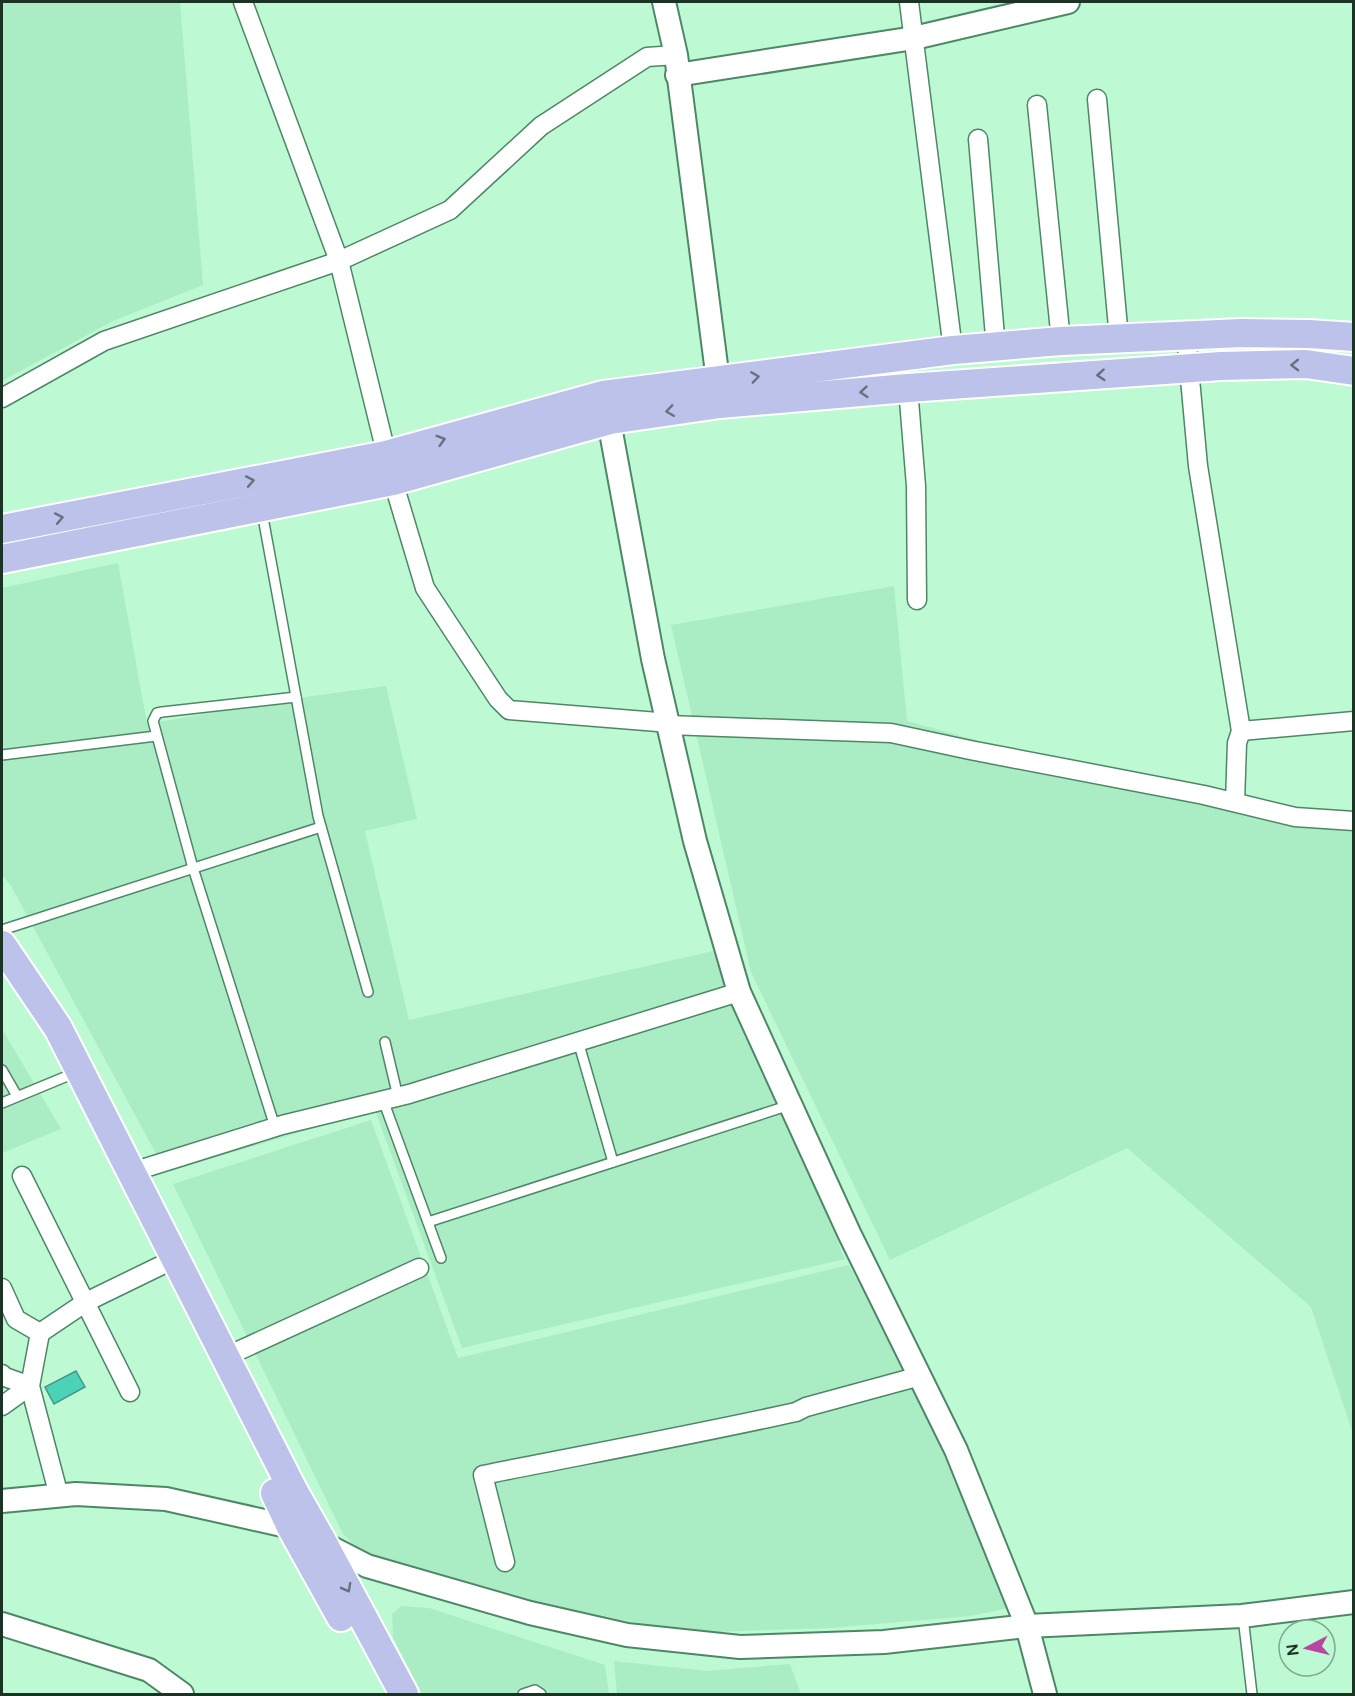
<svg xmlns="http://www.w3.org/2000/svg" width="1355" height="1696" font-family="'DM Sans',sans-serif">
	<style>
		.built { fill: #aaedc4 }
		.building { fill: #4ad3b8; stroke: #4a9484; stroke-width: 1.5 }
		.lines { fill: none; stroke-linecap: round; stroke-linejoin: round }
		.service-casing { stroke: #4e8766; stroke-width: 12 }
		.minor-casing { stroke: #4e8766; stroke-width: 21 }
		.tertiary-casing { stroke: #4e8766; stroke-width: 26 }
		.primary-casing { stroke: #fff; stroke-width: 32 }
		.service { stroke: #fff; stroke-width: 9 }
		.minor { stroke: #fff; stroke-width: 18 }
		.tertiary { stroke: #fff; stroke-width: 22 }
		.primary { stroke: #bcc2e9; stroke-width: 28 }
		.oneway { stroke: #63737d }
	</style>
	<rect width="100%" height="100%" fill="#bdf9d3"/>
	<g class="built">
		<polygon points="2,2 180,2 203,285 113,321 2,381"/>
		<polygon points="118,563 147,724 291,699 386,686 417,819 365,831 409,1020 713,951 845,1259 462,1348 375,1110 166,1172 11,886 2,875 2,588"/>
		<polygon points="894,586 907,721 1287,826 1353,828 1353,1434 1311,1307 1127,1148 890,1260 751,972 671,625"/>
		<polygon points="2,1029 61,1129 2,1153"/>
		<polygon points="371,1120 458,1358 849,1265 888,1334 959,1483 1009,1608 971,1616 830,1628 686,1633 527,1600 361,1552 343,1534 173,1184"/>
		<polygon points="401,1606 429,1608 605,1665 609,1694 422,1694 393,1638 392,1614"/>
		<polygon points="614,1661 707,1671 790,1664 801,1694 617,1694"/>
	</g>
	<polygon class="building" points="76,1371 85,1387 54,1404 45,1387"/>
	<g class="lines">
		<defs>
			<g id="service">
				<polyline points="262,512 318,816 368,992"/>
				<polyline points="2,755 156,736"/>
				<polyline points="2,930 321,827"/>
				<polyline points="578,1041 613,1162"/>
				<polyline points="385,1042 398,1097"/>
				<polyline points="2,1070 17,1096"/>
				<polyline points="383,1100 441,1258"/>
				<polyline points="2,1103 77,1072"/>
				<polyline points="275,1127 193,868 153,721 157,713 162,712 296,697"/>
				<polyline points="428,1222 790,1105"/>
				<polyline points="1243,1617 1252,1694"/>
				<polyline points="523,1694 535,1690 541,1694"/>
			</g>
			<g id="minor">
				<polyline points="243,2 339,261 393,481 425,588 498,699 509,710 658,722 668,725 891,733 970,750 1204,795 1295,817 1354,821"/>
				<polyline points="909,2 953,350"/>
				<polyline points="1097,99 1119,338"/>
				<polyline points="1037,105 1061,341"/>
				<polyline points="978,139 996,348"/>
				<polyline points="1186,335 1198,466 1241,731 1237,743 1235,802"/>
				<polyline points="908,388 916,486 917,600"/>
				<polyline points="2,398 104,341 339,261 450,210 541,126 647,57 676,55"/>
				<polyline points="1241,731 1354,721"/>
				<polyline points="132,1172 282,1125 409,1094 739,992"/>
				<polyline points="22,1176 130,1392"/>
				<polyline points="2,1288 16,1319 40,1333"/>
				<polyline points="225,1357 419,1268"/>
				<polyline points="2,1374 2,1376 30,1386"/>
				<polyline points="2,1406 30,1386"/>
				<polyline points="59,1496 30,1386 40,1333 86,1302 160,1266"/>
				<path d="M505 1562 483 1475C588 1454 692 1435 796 1412L806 1407 920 1376"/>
			</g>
			<g id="tertiary">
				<polyline points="664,2 676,55 720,396"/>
				<polyline points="677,75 914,38 1068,2"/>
				<polyline points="606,405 653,659 695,841 739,992 849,1233 956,1450 1027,1626 1045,1694"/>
				<polyline points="2,1501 76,1494 166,1499 291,1527 367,1566 530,1613 627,1635 740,1647 884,1642 1027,1626 1242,1616 1354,1602"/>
				<polyline points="2,1624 149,1670 182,1694"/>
			</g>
			<g id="primary">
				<polyline points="2,529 386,455 603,395 953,350 1061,341 1242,333 1309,334 1354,337"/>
				<polyline points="2,559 393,481 610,420 720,404 908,388 1221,366 1306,364 1354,371"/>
				<polyline points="2,945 58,1028 294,1492 323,1543 404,1694"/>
				<polyline points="275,1493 291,1527 341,1617"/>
			</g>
		</defs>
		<use href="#service" class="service-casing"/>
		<use href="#minor" class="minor-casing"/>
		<use href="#tertiary" class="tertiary-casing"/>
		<use href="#primary" class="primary-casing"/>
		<use href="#service" class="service"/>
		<use href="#minor" class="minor"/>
		<use href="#tertiary" class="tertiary"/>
		<use href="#primary" class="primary"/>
	</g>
	<defs><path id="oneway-chevron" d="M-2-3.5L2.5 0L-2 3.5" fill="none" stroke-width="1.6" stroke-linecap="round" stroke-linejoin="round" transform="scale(1.5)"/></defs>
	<g class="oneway">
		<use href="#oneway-chevron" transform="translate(1295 365) rotate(179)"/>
		<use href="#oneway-chevron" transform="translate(1101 375) rotate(176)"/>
		<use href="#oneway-chevron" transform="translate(755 377) rotate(-8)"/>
		<use href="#oneway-chevron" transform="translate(864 392) rotate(175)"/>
		<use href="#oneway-chevron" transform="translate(670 411) rotate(172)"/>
		<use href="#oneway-chevron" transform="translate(441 440) rotate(-16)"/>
		<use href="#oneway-chevron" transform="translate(250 481) rotate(-11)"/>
		<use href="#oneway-chevron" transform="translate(59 518) rotate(-11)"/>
		<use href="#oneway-chevron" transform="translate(347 1588) rotate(62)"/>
	</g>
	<rect width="1355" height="1696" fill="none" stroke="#1b3325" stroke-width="6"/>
	<g transform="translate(1307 1648) rotate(263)"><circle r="28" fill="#bdf9d3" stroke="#7caa8d" stroke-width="1.5"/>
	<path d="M0-4.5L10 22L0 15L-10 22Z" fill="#b946a0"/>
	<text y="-9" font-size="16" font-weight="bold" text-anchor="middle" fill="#1b3325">N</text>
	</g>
</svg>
